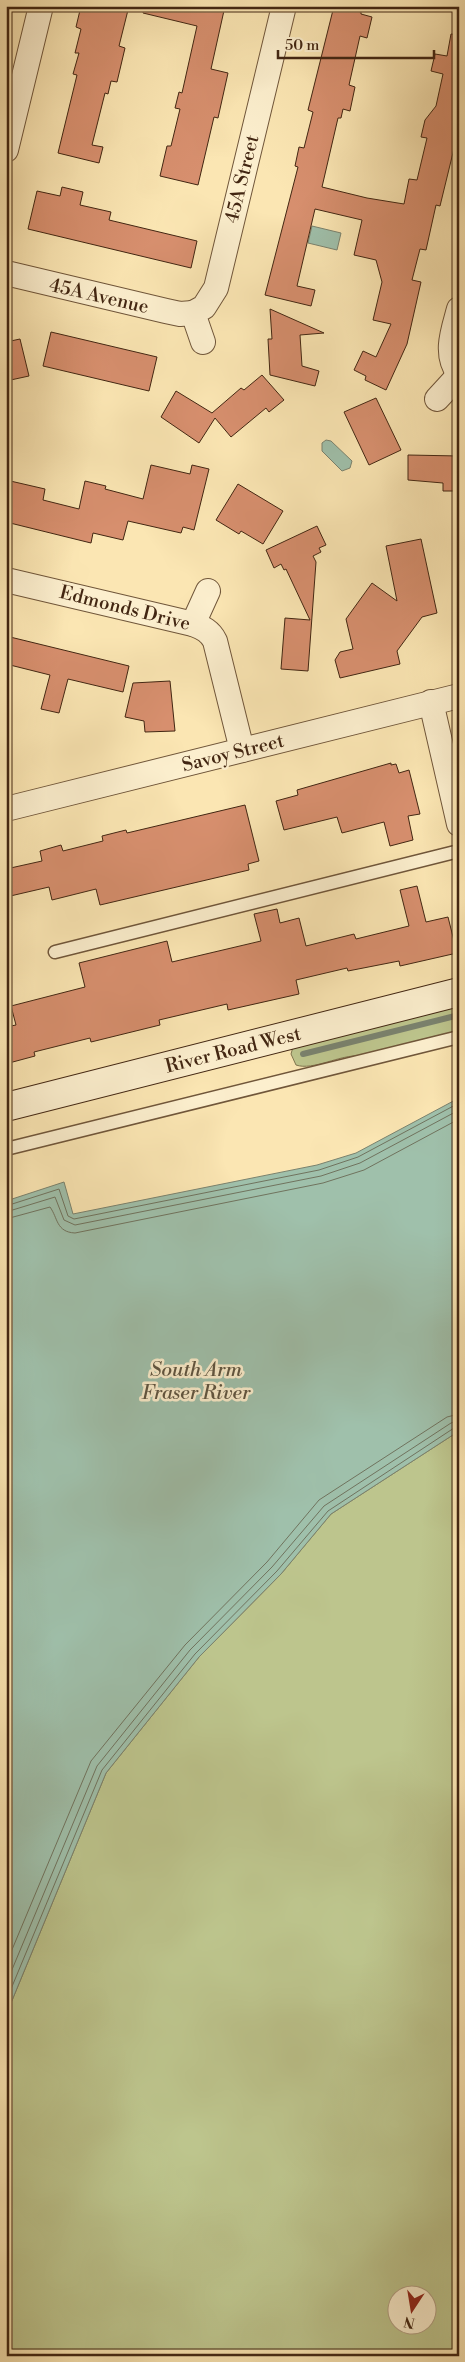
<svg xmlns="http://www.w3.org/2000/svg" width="465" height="2362" font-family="'Libre Bodoni',serif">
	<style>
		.green { fill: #bdc58d; stroke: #807650; fill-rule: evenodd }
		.water { fill: #9fc0ab; stroke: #7a826e }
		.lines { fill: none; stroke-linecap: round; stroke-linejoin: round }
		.shore { stroke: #70735e; stroke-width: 1 }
		.stream { stroke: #7a826e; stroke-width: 6 }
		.building { fill: #d78f6e; stroke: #422612 }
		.service-casing { stroke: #70563a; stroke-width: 15 }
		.minor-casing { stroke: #70563a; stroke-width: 26 }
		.secondary-casing { stroke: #422612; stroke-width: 30 }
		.service { stroke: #fcefce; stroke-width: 12 }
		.minor { stroke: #fcefce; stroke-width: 24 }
		.secondary { stroke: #fcefce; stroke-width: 28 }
		.labels { text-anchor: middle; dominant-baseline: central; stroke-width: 5; stroke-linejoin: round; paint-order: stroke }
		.street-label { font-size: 19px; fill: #422612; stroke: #fcefce }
		.water-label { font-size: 20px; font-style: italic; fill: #5e5440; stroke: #fcefce }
	</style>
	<rect width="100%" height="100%" fill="#fbe6b3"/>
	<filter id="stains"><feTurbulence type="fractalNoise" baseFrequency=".004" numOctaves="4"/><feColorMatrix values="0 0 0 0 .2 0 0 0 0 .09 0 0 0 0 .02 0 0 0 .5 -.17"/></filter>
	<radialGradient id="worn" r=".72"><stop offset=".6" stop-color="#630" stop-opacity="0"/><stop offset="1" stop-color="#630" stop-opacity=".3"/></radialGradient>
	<g class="green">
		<path d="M459 1004V1031L360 1056C341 1054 313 1071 296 1065L291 1054 293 1047Z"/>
		<path d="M459 1431V2356H6V2015L106 1773 199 1657 281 1574 331 1514ZM398 2294H428V2324H398Z"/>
	</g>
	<g class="water">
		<polygon points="312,226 341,233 337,250 308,243"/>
		<polygon points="326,440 331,441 352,461 350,468 342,471 322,451 322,443"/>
		<polygon points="459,1098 459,1431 331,1514 281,1574 199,1657 106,1773 6,2015 6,1201 64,1182 73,1214 317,1165 356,1153"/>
	</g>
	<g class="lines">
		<g class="shore">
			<polyline points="6,1206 59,1189 68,1216 74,1219 319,1170 358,1157 459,1103"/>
			<polyline points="6,1212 55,1197 64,1220 75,1225 321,1176 360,1163 459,1110"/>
			<path d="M6 1219 50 1207C58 1218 56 1232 75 1233L323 1183 364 1170 459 1119"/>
			<polyline points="6,1964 91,1761 185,1645 267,1562 319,1500 447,1417 459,1414"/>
			<polyline points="6,1984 97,1766 190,1650 272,1567 324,1506 451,1423 459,1421"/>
			<polyline points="6,2001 102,1770 195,1654 277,1571 328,1511 454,1428 459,1427"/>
		</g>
		<polyline class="stream" points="303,1054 459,1015"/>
	</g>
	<g class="building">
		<polygon points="81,6 129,6 119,46 125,48 117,82 111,81 108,94 105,93 92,145 103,147 99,163 58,153 77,75 73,74 79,53 75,53 81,29 76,27"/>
		<polygon points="144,6 225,6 211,69 228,73 218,118 214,117 198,185 160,176 167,146 171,146 180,109 175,108 179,92 182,93 197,26 143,13"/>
		<polygon points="334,6 361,12 361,14 372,17 367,38 360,36 349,85 355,87 350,111 343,109 341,118 338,118 322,187 367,198 404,204 409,179 417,180 427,138 421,137 425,120 436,106 443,74 431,71 435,54 447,56 451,34 459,35 459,128 440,206 436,205 426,250 420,249 412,280 421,282 407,344 386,390 365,380 366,376 354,370 363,351 376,357 391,324 373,320 382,282 376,260 354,255 362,220 315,209 297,286 315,290 311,306 265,295 298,167 295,166 299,147 304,148 313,112 308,110"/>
		<polygon points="62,187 83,192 80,205 111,212 109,220 197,241 191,268 28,229 37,191 60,196"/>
		<polygon points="270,309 324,333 300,335 302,366 319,371 315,386 270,375 268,339 272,339"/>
		<polygon points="51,332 157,357 149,391 43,366"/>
		<polygon points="20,339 29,376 6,381 6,342"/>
		<polygon points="262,375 284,400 269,412 266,408 231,437 215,418 199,443 161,417 176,391 212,413 241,388 244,390"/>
		<polygon points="376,398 401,450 369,465 344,412"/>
		<polygon points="408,455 459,456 459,491 443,491 443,483 408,480"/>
		<polygon points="151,465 190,474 192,465 209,469 194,530 183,527 181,533 128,521 123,540 93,533 91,543 6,522 6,480 45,489 43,500 79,509 85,481 106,486 105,489 143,499"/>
		<polygon points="238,484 283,511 263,544 241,531 239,534 216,520"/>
		<polygon points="317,526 326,545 319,548 321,552 313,556 316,562 308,671 281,669 285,618 310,620 286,569 284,570 281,564 274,568 266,550"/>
		<polygon points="421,539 437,613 422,617 397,651 400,664 340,678 335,660 340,652 353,649 346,619 372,583 397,601 386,546"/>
		<polygon points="6,636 129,666 123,692 68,679 59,713 41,709 50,675 6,664"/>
		<polygon points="170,681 175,731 145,732 144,721 125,717 133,683"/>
		<polygon points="391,763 391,765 396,764 399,773 409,770 420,814 408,816 413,840 390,846 384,822 342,833 337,817 284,830 276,801 298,795 297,790"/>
		<polygon points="245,805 259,861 248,864 249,870 100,905 96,889 52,900 49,887 6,897 6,869 42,861 40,851 61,845 63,851 103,841 102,836 126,830 127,833"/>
		<polygon points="417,886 426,922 448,917 457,953 400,966 399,961 348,971 347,968 296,980 299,994 228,1010 227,1004 159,1020 160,1025 91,1042 90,1038 34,1052 35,1056 9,1063 6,1051 6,1027 16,1025 11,1006 85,987 79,963 167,941 172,962 261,941 254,914 277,909 280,923 299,918 306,946 354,934 356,939 409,926 400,890"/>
	</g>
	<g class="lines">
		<defs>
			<g id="service">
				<polyline points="55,952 459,851"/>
				<polyline points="6,1149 459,1037"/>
			</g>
			<g id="minor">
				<polyline points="6,150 41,6"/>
				<polyline points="6,273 166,311 180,314 193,313"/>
				<path d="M459 309C453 331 444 354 459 374"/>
				<polyline points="203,342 193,313 204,307 216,288 284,6"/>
				<polyline points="437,399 459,375"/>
				<path d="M6 580 193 624C203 628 210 631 215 641L242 750"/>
				<polyline points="193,624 208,591"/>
				<polyline points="431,702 459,824"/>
				<polyline points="6,809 459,696"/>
			</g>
			<polyline id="secondary" points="6,1107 459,992"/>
		</defs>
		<use href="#service" class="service-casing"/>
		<use href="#minor" class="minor-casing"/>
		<use href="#secondary" class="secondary-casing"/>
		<use href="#service" class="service"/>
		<use href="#minor" class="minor"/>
		<use href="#secondary" class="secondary"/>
	</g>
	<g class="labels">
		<g class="street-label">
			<text transform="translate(242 179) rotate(-76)">45A Street</text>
			<text transform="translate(99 296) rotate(13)">45A Avenue</text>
			<text transform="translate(125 608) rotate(14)">Edmonds Drive</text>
			<text transform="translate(233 753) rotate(-14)">Savoy Street</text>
			<text transform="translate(233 1050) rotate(-14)">River Road West</text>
		</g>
		<g class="water-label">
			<text x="196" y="1370">South Arm<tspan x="196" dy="23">Fraser River</tspan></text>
		</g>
	</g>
	<rect width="465" height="2362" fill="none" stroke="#fbe6b3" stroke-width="25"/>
	<rect x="8" y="8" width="450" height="2347" fill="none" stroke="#422612" stroke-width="2.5"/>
	<rect x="12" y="12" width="440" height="2337" fill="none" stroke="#422612"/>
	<g transform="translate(412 2310) rotate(192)"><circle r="24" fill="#fcefce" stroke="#b29f83"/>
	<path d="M0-4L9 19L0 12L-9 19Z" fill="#8f2418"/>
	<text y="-8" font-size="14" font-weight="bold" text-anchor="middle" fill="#422612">N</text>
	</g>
	<path d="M278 50v8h156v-8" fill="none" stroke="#422612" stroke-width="2.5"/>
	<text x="285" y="50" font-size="15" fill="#422612" stroke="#fcefce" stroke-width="4" paint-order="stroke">50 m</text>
	<rect width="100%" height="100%" filter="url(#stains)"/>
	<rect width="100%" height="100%" fill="url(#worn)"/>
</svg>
